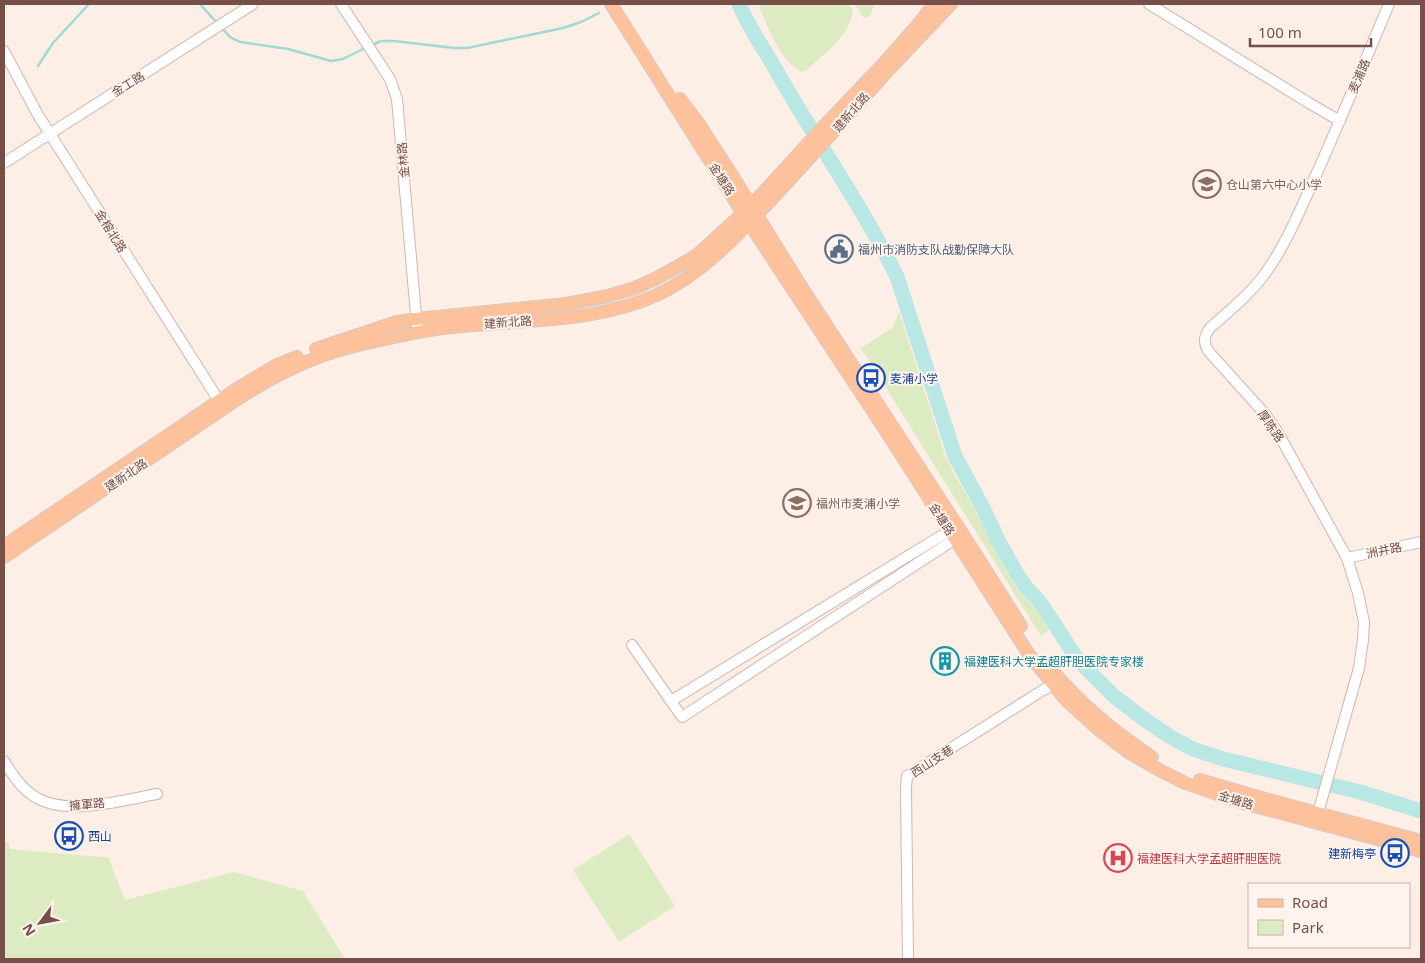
<svg xmlns="http://www.w3.org/2000/svg" width="1425" height="963" font-family="'Noto Sans','Noto Sans SC',sans-serif">
	<style>
		.green { fill: #ddebc3 }
		.lines { fill: none; stroke-linecap: round; stroke-linejoin: round }
		.stream { stroke: #9fdad5; stroke-width: 2.5 }
		.river { stroke: #b9e7e3; stroke-width: 15 }
		.minor-casing { stroke: #d1b6ad; stroke-width: 12 }
		.major-casing { stroke: #d6cac8; stroke-width: 14 }
		.minor { stroke: #fff; stroke-width: 10 }
		.major { stroke: #fdc29c; stroke-width: 12 }
		.labels { text-anchor: middle; dominant-baseline: central; stroke-width: 4; stroke-linejoin: round; paint-order: stroke }
		.street-label { font-size: 12px; fill: #774f49; stroke: #fff3ed }
		.education-label { font-size: 12px; fill: #785e54; stroke: #fff3ed; text-anchor: start }
		.service-label { font-size: 12px; fill: #4e5e75; stroke: #fff3ed; text-anchor: start }
		.transit-label { font-size: 12px; fill: #164399; stroke: #fff3ed; text-anchor: start }
		.culture-label { font-size: 12px; fill: #0d838f; stroke: #fff3ed; text-anchor: start }
		.health-label { font-size: 12px; fill: #be3a42; stroke: #fff3ed; text-anchor: start }
	</style>
	<rect width="100%" height="100%" fill="#fdeee6"/>
	<g class="green">
		<path d="M758 4H849L853 11C848 39 825 51 807 70L802 72C779 61 768 26 758 4Z"/>
		<polygon points="855,4 875,4 869,17 866,18 862,16"/>
		<polygon points="899,312 945,455 951,468 975,510 1009,577 1020,592 1038,612 1049,630 1041,636 861,348 893,327"/>
		<polygon points="629,834 675,906 619,942 573,870"/>
		<polygon points="8,842 10,849 100,857 108,857 125,900 234,872 303,891 345,959 4,959 4,843"/>
	</g>
	<g class="lines">
		<g class="stream">
			<polyline points="200,4 217,23"/>
			<polyline points="221,27 230,37 240,42 288,49 331,61 343,59 367,47"/>
			<polyline points="372,45 381,41 394,41 454,48 467,48 563,28 581,22 599,13"/>
			<polyline points="38,66 53,43 89,4"/>
		</g>
		<path class="river" d="M739 4C749 28 763 47 776 70 788 91 800 112 813 132 842 180 873 227 897 277L955 456 983 508 998 540 1017 574 1026 587 1040 602 1076 657 1085 667 1115 697 1144 719 1169 736 1193 749 1223 759 1360 792 1421 811"/>
		<defs>
			<g id="minor">
				<polyline points="341,4 390,79 397,99 417,326"/>
				<polyline points="1149,4 1309,103 1340,121"/>
				<polyline points="4,51 38,115 223,407"/>
				<polyline points="4,163 253,4"/>
				<polyline points="1347,558 1421,542"/>
				<polyline points="632,645 682,717 955,539"/>
				<polyline points="671,701 949,531"/>
				<path d="M4 761C12 774 22 790 37 798 68 816 123 800 157 794"/>
				<path d="M1318 813 1359 668 1363 640 1364 622 1358 593 1347 558 1277 431 1265 414 1210 353C1203 344 1203 337 1210 328 1229 311 1249 295 1264 275 1289 241 1303 202 1321 164 1344 111 1367 57 1389 4"/>
				<polyline points="908,959 906,788 907,776 1059,680"/>
			</g>
			<g id="major">
				<polyline points="611,4 749,223 882,425 1030,656 1066,700 1098,729 1128,752 1161,771 1185,783 1240,802 1421,851"/>
				<polyline points="680,99 699,124 730,172 804,291 973,550 1021,626"/>
				<polyline points="316,349 397,322 416,319 566,304 608,296 635,288 655,279 684,263 697,255 751,206 825,125 886,61 916,27 934,4"/>
				<polyline points="4,546 235,390 277,365 297,357"/>
				<path d="M4 557 239 398C267 380 296 365 327 354 344 348 363 344 381 340 404 335 428 329 452 327 516 320 581 323 642 301 684 286 718 255 748 224 792 179 833 132 875 85 900 57 926 31 951 4"/>
				<path d="M1051 669C1080 704 1114 732 1152 757"/>
				<polyline points="1200,780 1258,797 1421,841"/>
			</g>
		</defs>
		<use href="#minor" class="minor-casing"/>
		<use href="#major" class="major-casing"/>
		<use href="#minor" class="minor"/>
		<use href="#major" class="major"/>
	</g>
	<defs>
		<symbol id="school-ring" viewBox="-11 -11 22 22"><circle r="9.5" fill="#fff3ed" stroke="#8d6e63" stroke-width="1.5"/><path d="M0-5L7-2L0 1L-7-2ZM-4 1L0 2.5L4 1V4Q0 6-4 4Z" fill="#8d6e63"/></symbol>
		<symbol id="civic-ring" viewBox="-11 -11 22 22"><circle r="9.5" fill="#fff3ed" stroke="#5c6f8a" stroke-width="1.5"/><path d="M-.6-6.5H3V-4.5H.6V-3L4-1V1h2V6H-6V1h2V-1L-.6-3ZM-1.2 2.5V6h2.4V2.5Z" fill="#5c6f8a"/></symbol>
		<symbol id="bus-ring" viewBox="-11 -11 22 22"><circle r="9.5" fill="#fff3ed" stroke="#1a4fb4" stroke-width="1.5"/><path d="M-5-6H5V4H4V6H2V4H-2V6H-4V4H-5ZM-3.5-4V0h7V-4ZM-3.5 1.2v1.5H-2V1.2ZM2 1.2v1.5H3.5V1.2Z" fill="#1a4fb4"/></symbol>
		<symbol id="building-ring" viewBox="-11 -11 22 22"><circle r="9.5" fill="#fff3ed" stroke="#0f9aa8" stroke-width="1.5"/><path d="M-4-6H4V6H1V3H-1V6H-4ZM-2.5-4.3h1.7v1.8h-1.7ZM.8-4.3h1.7v1.8H.8ZM-2.5-1h1.7V.8h-1.7ZM.8-1h1.7V.8H.8Z" fill="#0f9aa8"/></symbol>
		<symbol id="hospital-ring" viewBox="-11 -11 22 22"><circle r="9.5" fill="#fff3ed" stroke="#e0444e" stroke-width="1.5"/><path d="M-5-5h3v3.5h4V-5h3V5h-3V1.5h-4V5h-3Z" fill="#e0444e"/></symbol>
	</defs>
	<g fill-rule="evenodd">
		<use href="#school-ring" x="1191" y="168" width="32" height="32"/>
		<use href="#civic-ring" x="823" y="233" width="32" height="32"/>
		<use href="#bus-ring" x="855" y="362" width="32" height="32"/>
		<use href="#school-ring" x="781" y="487" width="32" height="32"/>
		<use href="#building-ring" x="929" y="645" width="32" height="32"/>
		<use href="#bus-ring" x="53" y="820" width="32" height="32"/>
		<use href="#bus-ring" x="1379" y="837" width="32" height="32"/>
		<use href="#hospital-ring" x="1102" y="842" width="32" height="32"/>
	</g>
	<g class="labels">
		<g class="street-label">
			<text transform="translate(1359 76) rotate(-67)">麦浦路</text>
			<text transform="translate(128 84) rotate(-32)">金工路</text>
			<text transform="translate(851 112) rotate(-49)">建新北路</text>
			<text transform="translate(403 160) rotate(-95)">金林路</text>
			<text transform="translate(722 179) rotate(57)">金塘路</text>
			<text transform="translate(111 231) rotate(58)">金榕北路</text>
			<text transform="translate(508 322) rotate(-4)">建新北路</text>
			<text transform="translate(1271 426) rotate(55)">厚陈路</text>
			<text transform="translate(126 475) rotate(-34)">建新北路</text>
			<text transform="translate(942 519) rotate(57)">金塘路</text>
			<text transform="translate(1384 550) rotate(-12)">洲井路</text>
			<text transform="translate(932 761) rotate(-33)">西山支巷</text>
			<text transform="translate(1236 800) rotate(17)">金塘路</text>
			<text transform="translate(87 804) rotate(-5)">擁軍路</text>
		</g>
		<g class="education-label">
			<text x="1226" y="184">仓山第六中心小学</text>
			<text x="816" y="503">福州市麦浦小学</text>
		</g>
		<g class="service-label">
			<text x="858" y="249">福州市消防支队战勤保障大队</text>
		</g>
		<g class="transit-label">
			<text x="890" y="378">麦浦小学</text>
			<text x="88" y="836">西山</text>
			<text x="1376" y="853" text-anchor="end">建新梅亭</text>
		</g>
		<g class="culture-label">
			<text x="964" y="661">福建医科大学孟超肝胆医院专家楼</text>
		</g>
		<g class="health-label">
			<text x="1137" y="858">福建医科大学孟超肝胆医院</text>
		</g>
	</g>
	<rect width="1425" height="963" fill="none" stroke="#774f49" stroke-width="10"/>
	<rect x="1248" y="883" width="162" height="65" fill="#fff3ed" stroke="#c9b1ab"/>
	<rect x="1258" y="899" width="25" height="8" fill="#fdc29c" stroke="#c9b1ab"/>
	<text x="1292" y="908" font-size="15" fill="#774f49">Road</text>
	<rect x="1258" y="920" width="25" height="15" fill="#ddebc3" stroke="#c9b1ab"/>
	<text x="1292" y="933" font-size="15" fill="#774f49">Park</text>
	<g transform="translate(40 923) rotate(238)" stroke="#fff3ed" stroke-width="4" paint-order="stroke">
	<path d="M0-4L9 19L0 12L-9 19Z" fill="#774f49"/>
	<text y="-8" font-size="14" font-weight="bold" text-anchor="middle" fill="#774f49">N</text>
	</g>
	<path d="M1250 38v8h121v-8" fill="none" stroke="#774f49" stroke-width="2.5"/>
	<text x="1258" y="38" font-size="15" fill="#774f49" stroke="#fff3ed" stroke-width="4" paint-order="stroke">100 m</text>
</svg>
